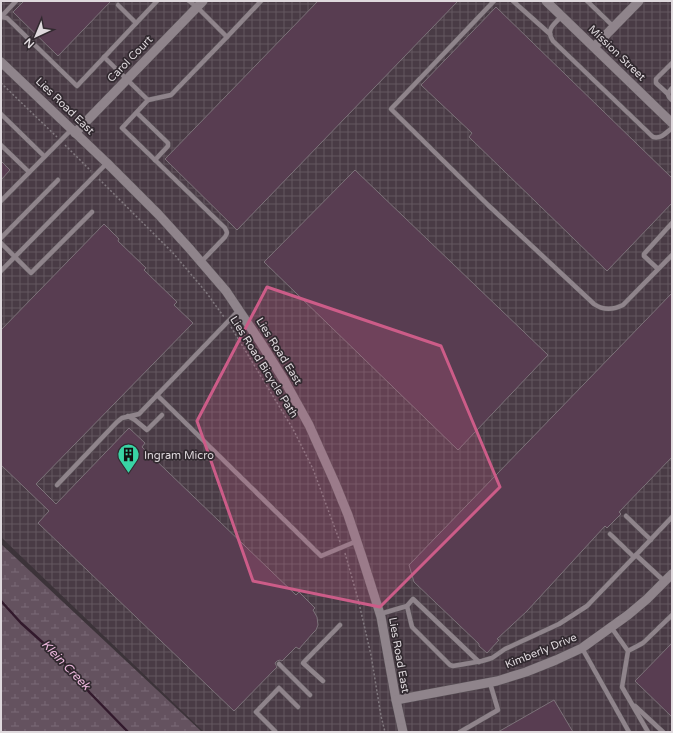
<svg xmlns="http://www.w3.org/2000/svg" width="673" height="733" font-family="'Varela Round',sans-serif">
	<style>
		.industrial { fill: url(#industrial-grid) }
		.wetland { fill: url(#wetland-marsh) }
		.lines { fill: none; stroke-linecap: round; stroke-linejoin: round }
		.stream { stroke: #32192c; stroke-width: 2.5 }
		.building { fill: #583d51; stroke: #7c7279 }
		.service-casing { stroke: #574f55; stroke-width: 5.5 }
		.minor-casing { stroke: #574f55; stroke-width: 10 }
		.path { stroke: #81797f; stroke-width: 1.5; stroke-dasharray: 2 2; stroke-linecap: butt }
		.service { stroke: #8f848b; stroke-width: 4.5 }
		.minor { stroke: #8f848b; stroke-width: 9 }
		.marked { fill: #cc5c88; fill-opacity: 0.2; stroke: #cc5c88; stroke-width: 3; stroke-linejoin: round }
		.labels { text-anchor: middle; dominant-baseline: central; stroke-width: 3.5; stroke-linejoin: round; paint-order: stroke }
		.street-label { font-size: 11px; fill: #dfd9dd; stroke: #31292f }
		.poi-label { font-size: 11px; fill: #dfd9dd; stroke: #31292f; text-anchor: start }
		.water-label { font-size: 12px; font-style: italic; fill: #ecb7dd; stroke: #31292f }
	</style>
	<defs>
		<pattern id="industrial-grid" width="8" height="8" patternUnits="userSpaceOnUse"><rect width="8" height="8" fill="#493b45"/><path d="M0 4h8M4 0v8" fill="none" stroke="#63575f"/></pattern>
		<pattern id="wetland-marsh" width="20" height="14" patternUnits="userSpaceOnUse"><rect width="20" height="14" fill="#64525f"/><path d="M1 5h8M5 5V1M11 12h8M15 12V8" fill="none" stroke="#7a6a76"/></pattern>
	</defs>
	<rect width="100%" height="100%" fill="#3c3339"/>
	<polygon class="industrial" points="1,1 672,1 672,732 204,732 1,537"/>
	<polygon class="wetland" points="1,544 202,732 1,732"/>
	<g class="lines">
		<polyline class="stream" points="1,601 21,623 60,658 90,693 128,732"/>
	</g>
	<g class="building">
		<polygon points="24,1 111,1 58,56 13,12"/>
		<polygon points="318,1 458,1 237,230 165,159"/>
		<polygon points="496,7 672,178 672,203 607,271 469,137 472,133 421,85"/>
		<polygon points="1,161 10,170 1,180"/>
		<polygon points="355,170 548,355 458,450 264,262"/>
		<polygon points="104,224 119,239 118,241 146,268 144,270 177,302 174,305 193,323 36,484 56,504 129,428 145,443 142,447 296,595 299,592 315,608 313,610 317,617 318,625 316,630 313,633 299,649 296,647 282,661 280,660 277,661 275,663 277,667 234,711 38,523 49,511 1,465 1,330"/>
		<polygon points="672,293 672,457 619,512 621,514 607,528 605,526 527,611 497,639 499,640 487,653 479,646 479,644 414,582 409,565"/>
		<polygon points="672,643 672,717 635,681"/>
		<polygon points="554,700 573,732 498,732"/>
	</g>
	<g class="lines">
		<defs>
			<g id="service">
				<polyline points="189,1 197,7 227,37 261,1"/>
				<path d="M494 1 391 109 488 205 594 304C604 311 613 310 623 305L672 255"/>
				<polyline points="513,1 550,34"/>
				<polyline points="587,1 614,27"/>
				<polyline points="118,5 136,23"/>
				<path d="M562 16C554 24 545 30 553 41L653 137C661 139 666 133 672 128"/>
				<polyline points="1,17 7,18 77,86 157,1"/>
				<polyline points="1,17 16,1"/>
				<path d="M104 57 148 100 122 128 225 228C227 232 228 233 225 237L201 262"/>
				<path d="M672 88C667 93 667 96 672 100"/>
				<polyline points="668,94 656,83 656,79 672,63"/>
				<polyline points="148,100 171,95 227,37"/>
				<polyline points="137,113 168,143 168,146 155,160"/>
				<polyline points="1,114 44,156"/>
				<polyline points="1,145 29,172"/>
				<polyline points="1,201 71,130"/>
				<polyline points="1,238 58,180"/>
				<polyline points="1,243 31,273 92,212"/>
				<polyline points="658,269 644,256 644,254 672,223"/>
				<polyline points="1,271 107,163"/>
				<polyline points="157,395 321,556 357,541"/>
				<polyline points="128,416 135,420 147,430 162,415"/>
				<polyline points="57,485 117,422 122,418 139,414 239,310"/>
				<polyline points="626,516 651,540"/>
				<polyline points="610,534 634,557"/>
				<polyline points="664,581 636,555 672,517"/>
				<polyline points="407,606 413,599 479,662"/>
				<polyline points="380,614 407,606 412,627 450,665 453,666 482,661 492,658 505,649 559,624 587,606 636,555"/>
				<polyline points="611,627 628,651 622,687 648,732"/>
				<polyline points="582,648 629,732"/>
				<polyline points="628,651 643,643 672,615"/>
				<polyline points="279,664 310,695"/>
				<polyline points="323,681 303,663 340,625"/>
				<polyline points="635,706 663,732"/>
				<polyline points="275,731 256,712 279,688 298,707"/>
				<polyline points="460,732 498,710 490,683"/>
			</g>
			<g id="minor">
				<polyline points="546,1 672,123"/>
				<polyline points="594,47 639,1"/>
				<polyline points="1,62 107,163 159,215 189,248 226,291 261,343 284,380 309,425 335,483 348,515 362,557 381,617 396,700 403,732"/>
				<polyline points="75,133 203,1"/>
				<polyline points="396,700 497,681 526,672 556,660 582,648 628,615 647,599 672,574"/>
			</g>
		</defs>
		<use href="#service" class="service-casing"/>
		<use href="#minor" class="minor-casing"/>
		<g class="path">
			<polyline points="1,83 57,137"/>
			<polyline points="65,145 91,171"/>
			<polyline points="99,179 173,253 206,292 224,317"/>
			<polyline points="231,327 293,429 313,469 340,542"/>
			<polyline points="345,553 358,599 371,655 381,716 385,732"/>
		</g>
		<use href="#service" class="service"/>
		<use href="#minor" class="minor"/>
	</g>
	<path class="marked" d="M267 287 441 346 500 487 380 607 253 581 197 421Z"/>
	<defs>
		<symbol id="building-pin" viewBox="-11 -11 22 30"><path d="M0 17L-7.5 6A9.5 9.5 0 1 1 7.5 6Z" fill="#39d4a5" stroke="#31292f"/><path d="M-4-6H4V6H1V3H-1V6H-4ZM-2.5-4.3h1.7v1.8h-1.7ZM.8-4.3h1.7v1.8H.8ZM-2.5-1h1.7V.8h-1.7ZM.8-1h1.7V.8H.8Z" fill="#111"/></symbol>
	</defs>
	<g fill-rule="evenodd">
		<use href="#building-pin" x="116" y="442" width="25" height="34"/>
	</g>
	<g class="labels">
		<g class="street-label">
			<text transform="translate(617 53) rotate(44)">Mission Street</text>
			<text transform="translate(130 59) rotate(-46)">Carol Court</text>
			<text transform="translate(65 106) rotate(44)">Lies Road East</text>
			<text transform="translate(279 351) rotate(58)">Lies Road East</text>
			<text transform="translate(264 367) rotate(58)">Lies Road Bicycle Path</text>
			<text transform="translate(541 651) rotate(-22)">Kimberly Drive</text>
			<text transform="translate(399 655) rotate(80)">Lies Road East</text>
		</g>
		<g class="poi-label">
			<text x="144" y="455">Ingram Micro</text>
		</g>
		<g class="water-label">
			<text transform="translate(66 665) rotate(46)">Klein Creek</text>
		</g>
	</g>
	<rect width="673" height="733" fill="none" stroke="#dfd9dd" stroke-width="4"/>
	<g transform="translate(36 36) rotate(224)" stroke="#31292f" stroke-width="3" paint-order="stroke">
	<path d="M0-3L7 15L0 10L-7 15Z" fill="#dfd9dd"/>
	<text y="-6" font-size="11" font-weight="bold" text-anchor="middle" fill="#dfd9dd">N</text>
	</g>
</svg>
